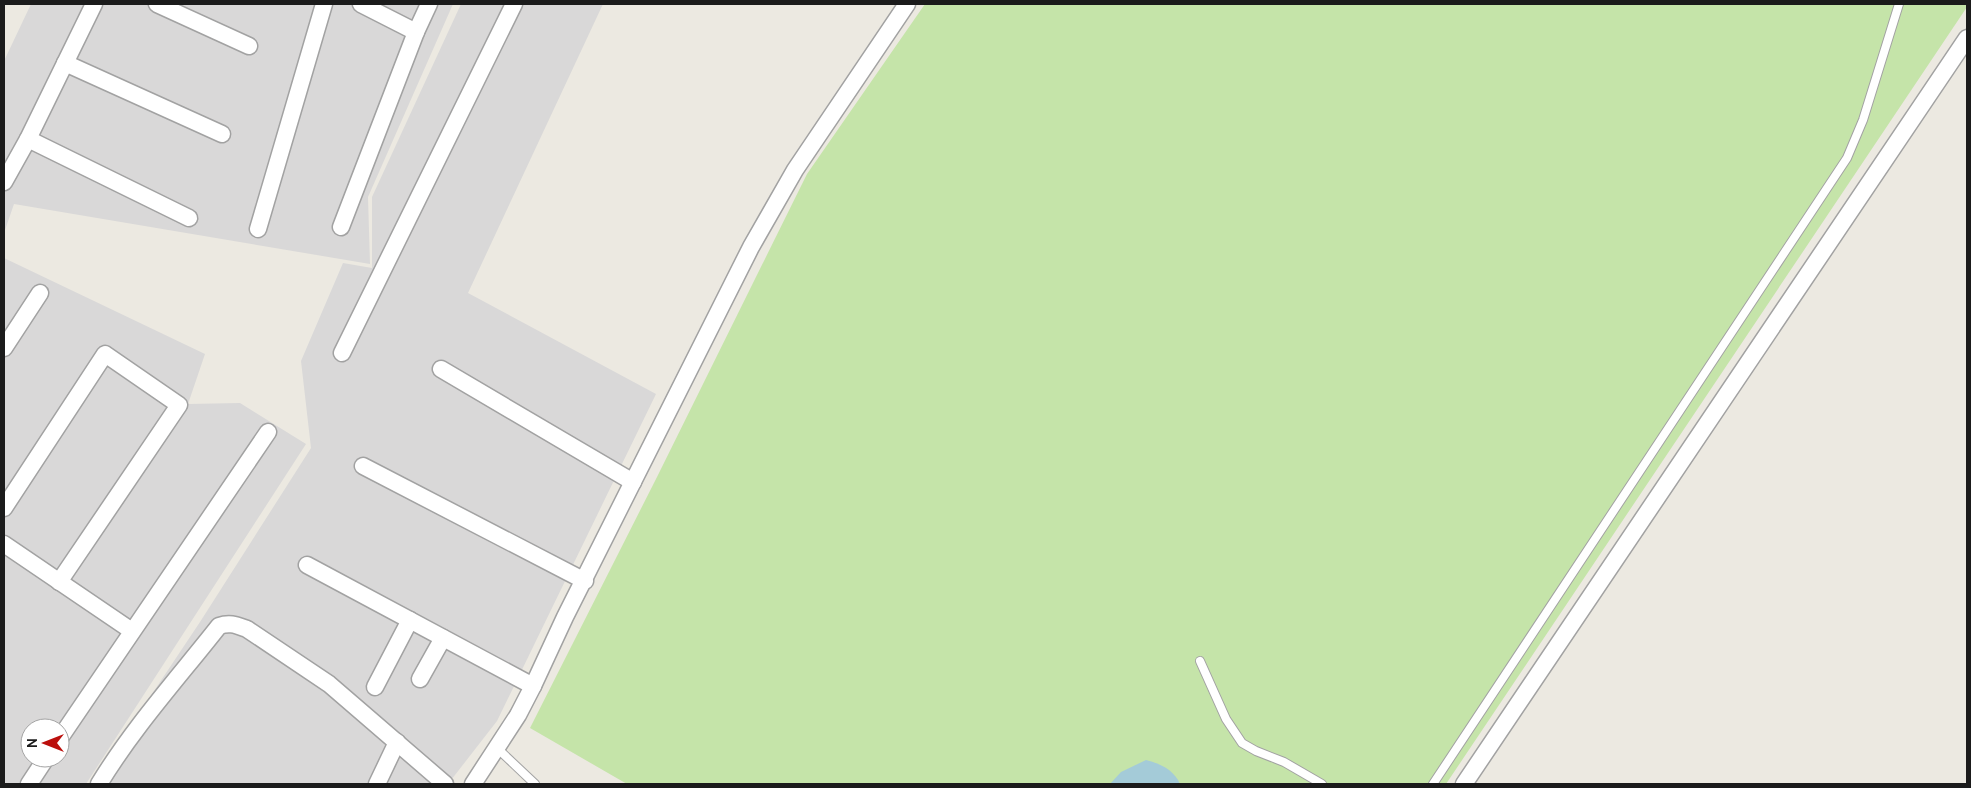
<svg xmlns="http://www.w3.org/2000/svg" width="1971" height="788" font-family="Cabin,sans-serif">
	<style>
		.residential { fill: #d9d8d8; fill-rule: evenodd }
		.grass { fill: #c5e4a9 }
		.water { fill: #a4cbd8 }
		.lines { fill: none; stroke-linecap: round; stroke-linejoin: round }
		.lane-casing { stroke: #a2a2a2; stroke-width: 10 }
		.street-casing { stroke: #a2a2a2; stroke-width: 19 }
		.lane { stroke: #fff; stroke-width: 8 }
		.street { stroke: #fff; stroke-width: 16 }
	</style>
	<rect width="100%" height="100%" fill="#ece9e1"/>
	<g class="residential">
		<polygon points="31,4 453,4 368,197 370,264 14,204 4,233 4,61"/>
		<polygon points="461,4 603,4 468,293 656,394 497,721 448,784 92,784 200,622 311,448 301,361 343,263 372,268 372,197"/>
		<path d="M4 258 205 354 188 404 240 403 306 444 86 784H4ZM30 728H60V758H30Z"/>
	</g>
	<polygon class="grass" points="925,4 1967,4 1967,7 1446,784 627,784 530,728 657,477 807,174"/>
	<path class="water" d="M1146 760C1161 764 1174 770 1180 784H1110L1121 772Z"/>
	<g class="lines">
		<defs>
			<g id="lane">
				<polyline points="1200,661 1226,719 1242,743 1256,751 1284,762 1322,784"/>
				<polyline points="497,748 535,784"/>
				<polyline points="1433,784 1847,158 1863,120 1899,4"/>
			</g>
			<g id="street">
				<polyline points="157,4 249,46"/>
				<polyline points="361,4 416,32"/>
				<polyline points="65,63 222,134"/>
				<polyline points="28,139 189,218"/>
				<polyline points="4,182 28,139 94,4"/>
				<polyline points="341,227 416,32 429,4"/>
				<polyline points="258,229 324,4"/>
				<polyline points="4,348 40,293"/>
				<polyline points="342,353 514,4"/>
				<polyline points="441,369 633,482"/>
				<polyline points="363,466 585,581"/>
				<polyline points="4,508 105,354 179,405 59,582"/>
				<polyline points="4,544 132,631"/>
				<polyline points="307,565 533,686"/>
				<polyline points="420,679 443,638"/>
				<polyline points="375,687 410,620"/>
				<polyline points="60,738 268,432"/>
				<polyline points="29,784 46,758"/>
				<path d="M99 784C133 728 178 678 219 626 230 622 236 625 247 629L329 684 445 784"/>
				<polyline points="377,784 397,742"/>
				<polyline points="473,784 518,715 533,686 565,617 751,247 795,170 907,4"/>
				<polyline points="1464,784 1967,38"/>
			</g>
		</defs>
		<use href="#lane" class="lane-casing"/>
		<use href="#street" class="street-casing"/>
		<use href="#lane" class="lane"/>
		<use href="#street" class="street"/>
	</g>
	<rect width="1971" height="788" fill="none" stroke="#1b1b1b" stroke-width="10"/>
	<g transform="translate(45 743) rotate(270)"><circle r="24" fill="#ffffff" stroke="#a4a4a4"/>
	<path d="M0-4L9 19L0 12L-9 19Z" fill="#bb0f0c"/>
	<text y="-8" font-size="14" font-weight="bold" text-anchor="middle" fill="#1b1b1b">N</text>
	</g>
</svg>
